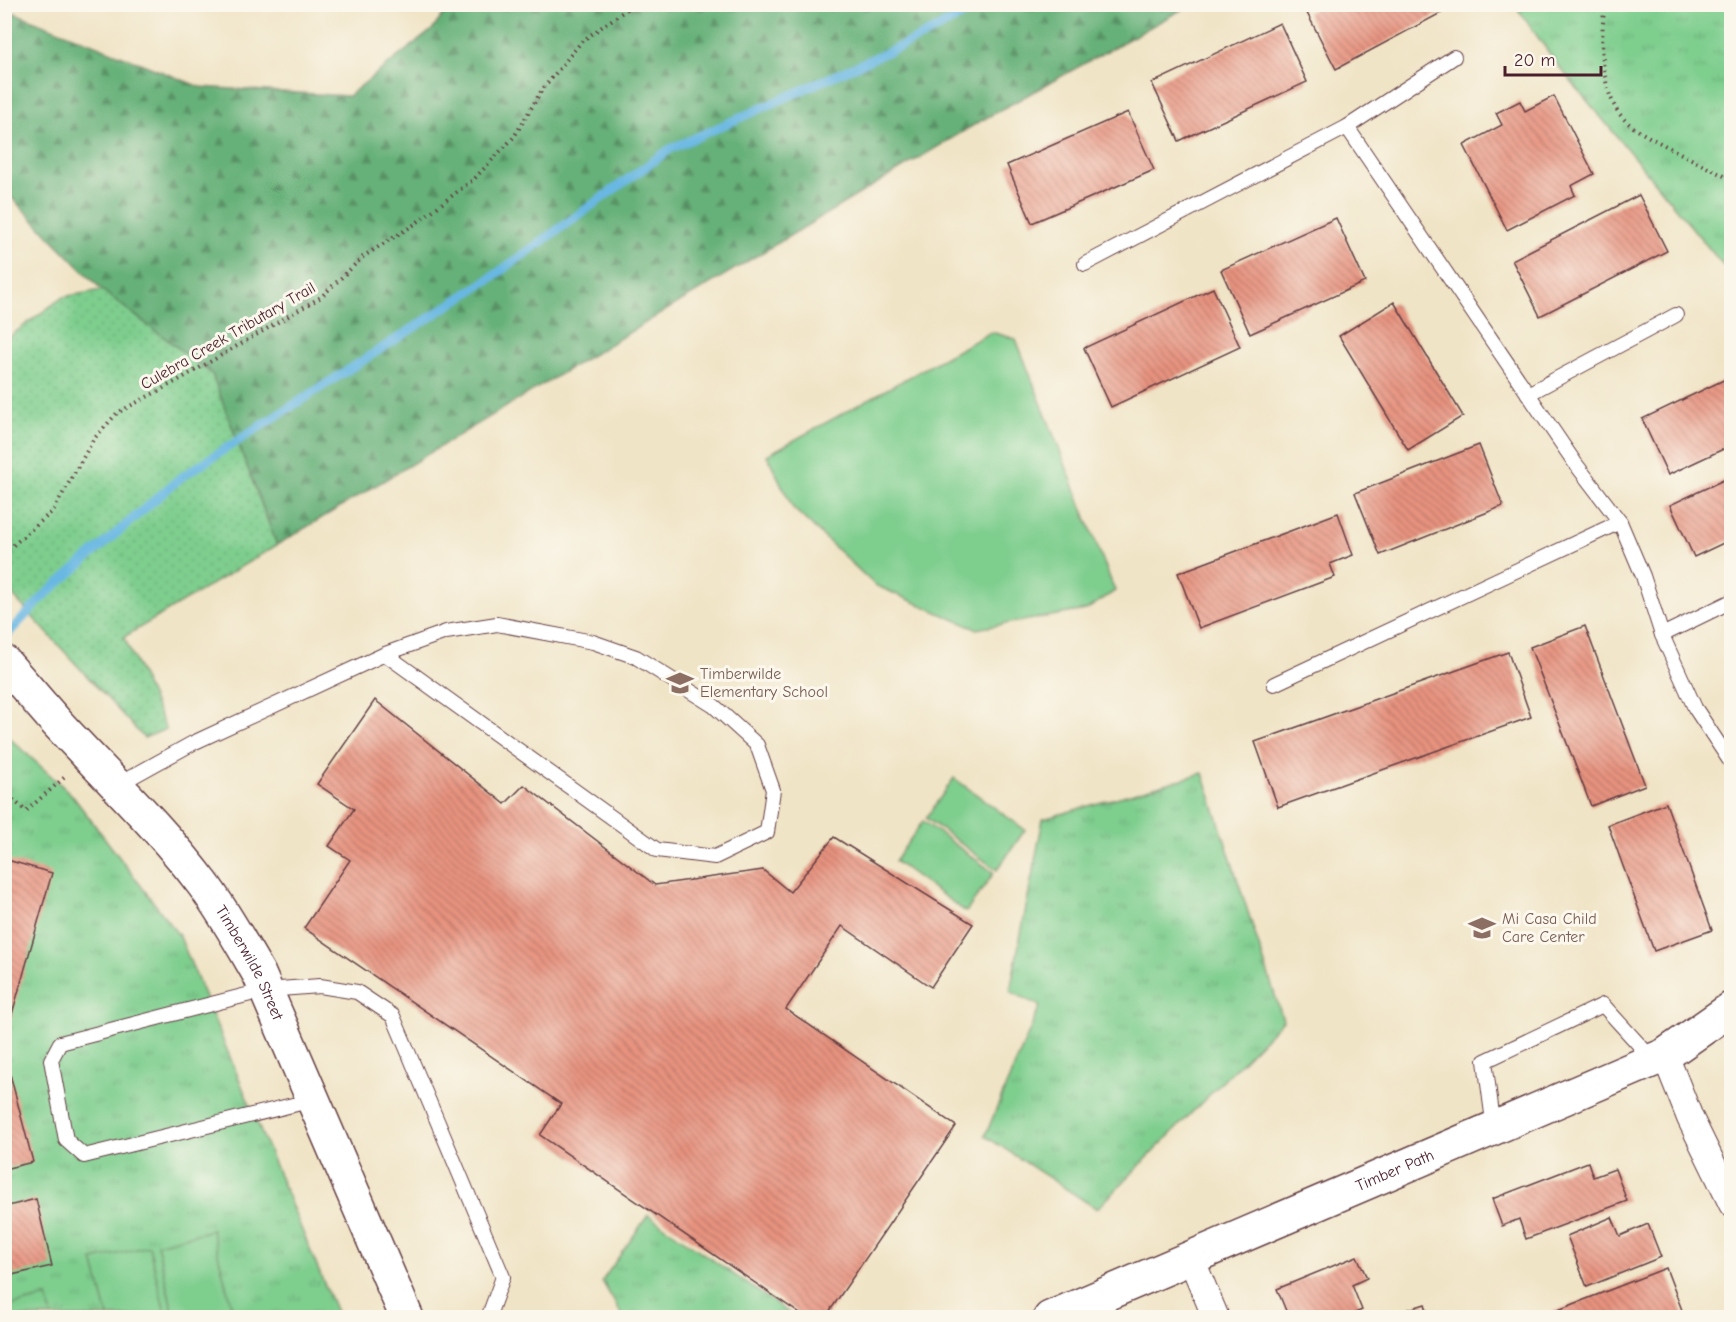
<svg xmlns="http://www.w3.org/2000/svg" width="1736" height="1322" font-family="'Comic Neue',sans-serif">
	<style>
		.grass { fill: url(#grass-dots); stroke: #64765c; stroke-width: 1.5 }
		.forest { fill: url(#forest-firs); stroke: #586852; stroke-width: 1.5 }
		.park { fill: url(#park-tufts); stroke: #64765c; stroke-width: 1.5 }
		.garden { fill: #7ece8e; stroke: #64765c; stroke-width: 1.5 }
		.lines { fill: none; stroke-linecap: round; stroke-linejoin: round }
		.stream { stroke: #69b7e3; stroke-width: 9 }
		.building { fill: url(#building-back-hatch) }
		.service-casing { stroke: #633d42; stroke-width: 16 }
		.minor-casing { stroke: #633d42; stroke-width: 28 }
		.tertiary-casing { stroke: #633d42; stroke-width: 36 }
		.path { stroke: #633d42; stroke-width: 4; stroke-dasharray: 1.5 4.5; stroke-linecap: butt }
		.service { stroke: #fff; stroke-width: 14 }
		.minor { stroke: #fff; stroke-width: 26 }
		.tertiary { stroke: #fff; stroke-width: 33 }
		.labels { text-anchor: middle; dominant-baseline: central; stroke-width: 6; stroke-linejoin: round; paint-order: stroke }
		.street-label { font-size: 16px; fill: #4a1f2b; stroke: #fbf7ec }
		.education-label { font-size: 16px; fill: #785e54; stroke: #fbf7ec; text-anchor: start }
	</style>
	<defs>
		<pattern id="grass-dots" width="8" height="8" patternUnits="userSpaceOnUse" patternTransform="scale(1.5)"><rect width="8" height="8" fill="#7ece8e"/><path d="M2 2h.1M6 6h.1" fill="none" stroke="#6eb07b" stroke-width="1.8" stroke-linecap="round"/></pattern>
		<pattern id="forest-firs" width="22" height="20" patternUnits="userSpaceOnUse" patternTransform="scale(1.5)"><rect width="22" height="20" fill="#66b179"/><path d="M5 1l3.5 6h-7zM16 11l3.5 6h-7z" fill="#568f63"/></pattern>
		<pattern id="park-tufts" width="24" height="20" patternUnits="userSpaceOnUse" patternTransform="scale(1.5)"><rect width="24" height="20" fill="#7ece8e"/><path d="M3 7l-1-3M5 7V3M7 7l1-3M15 17l-1-3M17 17v-4M19 17l1-3" fill="none" stroke="#6eb07b"/></pattern>
		<pattern id="building-back-hatch" width="6" height="6" patternUnits="userSpaceOnUse" patternTransform="scale(1.5)"><rect width="6" height="6" fill="#e7937f"/><path d="M-1 5l2 2M0 0l6 6M5-1l2 2" fill="none" stroke="#bd7768"/></pattern>
	</defs>
	<rect width="100%" height="100%" fill="#fbf7ec"/>
	<filter id="ink" filterUnits="userSpaceOnUse"><feTurbulence type="fractalNoise" baseFrequency=".0167" numOctaves="2"/><feDisplacementMap in="SourceGraphic" scale="12" xChannelSelector="R" yChannelSelector="G"/><feConvolveMatrix kernelMatrix="1 2 1 2 8 2 1 2 1" color-interpolation-filters="sRGB"/></filter>
	<filter id="wash" filterUnits="userSpaceOnUse"><feTurbulence type="fractalNoise" baseFrequency=".008" numOctaves="4" result="noise"/><feDisplacementMap in="SourceGraphic" scale="24" xChannelSelector="R" yChannelSelector="G"/><feGaussianBlur stdDeviation="1.35" result="paint"/><feColorMatrix in="noise" values="0 0 0 0 0 0 0 0 0 0 0 0 0 0 0 0 0 1.4 0 .05"/><feComposite in="paint" operator="in"/></filter>
	<g filter="url(#wash)">
		<rect width="100%" height="100%" fill="#f0e4c6"/>
		<polygon class="grass" points="102,290 212,374 277,545 124,637 166,729 144,738 5,587 5,340 63,297"/>
		<polygon class="forest" points="450,5 450,4 1190,5 977,123 277,545 212,374 102,290 5,191 5,9 200,87 348,96 433,29"/>
		<g class="park">
			<polygon points="1515,5 1731,5 1731,275 1557,64"/>
			<polygon points="6,735 71,794 180,937 338,1317 5,1317 4,737"/>
			<polygon points="1203,773 1283,1020 1097,1209 985,1136 1040,1006 1010,991 1043,819"/>
			<polygon points="648,1215 795,1317 623,1317 602,1281"/>
		</g>
		<g class="garden">
			<polygon points="991,332 1016,339 1115,591 1086,610 976,629 875,585 793,508 767,455"/>
			<polygon points="954,778 1025,830 997,870 926,818"/>
			<polygon points="923,821 994,873 966,912 895,861"/>
			<polygon points="212,1230 234,1317 174,1317 157,1244"/>
			<polygon points="149,1246 166,1317 108,1317 93,1260"/>
			<polygon points="47,1297 52,1317 5,1317 5,1307"/>
		</g>
		<g class="lines">
			<polyline class="stream" points="4,638 45,595 180,478 488,280 670,149 921,37 983,4"/>
		</g>
		<g id="blocks">
			<g class="building">
				<polygon points="1322,4 1453,4 1454,6 1336,69 1307,13"/>
				<polygon points="1280,23 1307,82 1179,141 1152,83"/>
				<polygon points="1554,96 1594,174 1571,186 1575,195 1507,230 1464,145 1502,125 1496,113 1520,101 1525,111"/>
				<polygon points="1128,112 1154,170 1032,223 1007,165"/>
				<polygon points="1639,195 1667,251 1540,316 1512,260"/>
				<polygon points="1336,218 1365,282 1250,334 1221,270"/>
				<polygon points="1213,288 1240,347 1111,407 1084,348"/>
				<polygon points="1394,302 1463,416 1408,450 1339,336"/>
				<polygon points="1732,376 1732,445 1668,475 1642,419"/>
				<polygon points="1479,445 1503,506 1380,555 1355,493"/>
				<polygon points="1732,476 1732,539 1694,557 1670,505"/>
				<polygon points="1338,513 1353,555 1330,564 1335,577 1199,628 1178,573"/>
				<polygon points="1585,626 1645,785 1591,806 1530,647"/>
				<polygon points="1508,652 1531,717 1278,807 1255,742"/>
				<polygon points="375,700 505,804 524,785 655,885 763,870 790,892 834,837 973,924 931,987 842,926 786,1009 956,1126 825,1318 806,1318 540,1135 561,1104 304,928 350,860 329,846 354,809 317,784"/>
				<polygon points="1666,803 1712,930 1654,951 1608,825"/>
				<polygon points="4,859 52,873 5,1039 4,1039"/>
				<polygon points="10,1074 33,1162 4,1169 4,1075"/>
				<polygon points="1588,1162 1593,1177 1615,1169 1627,1201 1526,1239 1519,1219 1502,1226 1492,1199"/>
				<polygon points="36,1199 52,1266 7,1276 4,1267 4,1207"/>
				<polygon points="1612,1217 1620,1236 1648,1224 1661,1257 1587,1287 1567,1236"/>
				<polygon points="1357,1256 1367,1278 1352,1285 1362,1310 1344,1318 1289,1318 1277,1289"/>
				<polygon points="1666,1268 1685,1318 1555,1318 1553,1312"/>
				<polygon points="1425,1304 1429,1318 1384,1318 1384,1317"/>
			</g>
		</g>
	</g>
	<g filter="url(#ink)">
		<use href="#blocks" fill-opacity="0" stroke="#633d42" stroke-width="1.5"/>
		<g class="lines">
			<defs>
				<g id="service">
					<polyline points="1347,127 1454,57"/>
					<polyline points="1085,264 1347,127 1575,463 1620,522 1643,576 1662,635"/>
					<polyline points="1528,394 1676,315"/>
					<polyline points="1732,601 1662,635 1695,708 1732,764"/>
					<polyline points="1274,684 1620,522"/>
					<polyline points="117,785 193,743 385,654 446,632 497,624 593,642 636,657 714,706 757,745 773,790 767,832 715,857 657,850 385,654"/>
					<polyline points="313,1100 84,1156 66,1140 51,1060 60,1043 266,990 320,986 357,992 393,1016 503,1277 488,1318"/>
					<polyline points="1494,1129 1485,1061 1603,1005 1653,1060"/>
				</g>
				<g id="minor">
					<polyline points="1665,1055 1690,1118 1732,1204"/>
					<polyline points="1190,1256 1216,1318"/>
				</g>
				<g id="tertiary">
					<path id="s1" d="M4 662C23 683 40 704 59 725 107 777 160 827 203 884 224 912 241 943 259 974L407 1318"/>
					<path id="s2" d="M1050 1318 1665 1055 1732 1008"/>
				</g>
			</defs>
			<use href="#service" class="service-casing"/>
			<use href="#minor" class="minor-casing"/>
			<use href="#tertiary" class="tertiary-casing"/>
			<g class="path">
				<path d="M1605 4C1600 38 1599 98 1627 122 1638 132 1653 139 1666 146 1688 157 1710 169 1732 180"/>
				<polyline points="4,553 53,511 93,440 117,413 177,381 321,297 364,256 415,224 474,179 514,137 542,90 582,41 634,4"/>
				<polyline points="4,792 26,811 65,777"/>
			</g>
			<use href="#service" class="service"/>
			<use href="#minor" class="minor"/>
			<use href="#tertiary" class="tertiary"/>
		</g>
	</g>
	<defs>
		<symbol id="school-bare" viewBox="-9 -9 18 18"><path d="M0-5L7-2L0 1L-7-2ZM-4 1L0 2.5L4 1V4Q0 6-4 4Z" fill="#8d6e63" stroke="#fbf7ec" stroke-width="2.5" paint-order="stroke"/></symbol>
	</defs>
	<g fill-rule="evenodd">
		<use href="#school-bare" x="661" y="664" width="38" height="38"/>
		<use href="#school-bare" x="1463" y="909" width="38" height="38"/>
	</g>
	<g class="labels">
		<g class="street-label">
			<text transform="translate(228 336) rotate(-30)">Culebra Creek Tributary Trail</text>
			<text stroke="none"><textPath href="#s1" startOffset="390">Timberwilde Street</textPath></text>
			<text stroke="none"><textPath href="#s2" startOffset="375">Timber Path</textPath></text>
		</g>
		<g class="education-label">
			<text x="700" y="674">Timberwilde<tspan x="700" dy="18">Elementary School</tspan></text>
			<text x="1502" y="919">Mi Casa Child<tspan x="1502" dy="18">Care Center</tspan></text>
		</g>
	</g>
	<rect width="1736" height="1322" fill="none" stroke="#fbf7ec" stroke-width="24"/>
	<path d="M1505 66v9h96v-9" fill="none" stroke="#4a1f2b" stroke-width="3"/>
	<text x="1514" y="66" font-size="18" fill="#4a1f2b" stroke="#fbf7ec" stroke-width="4.5" paint-order="stroke">20 m</text>
</svg>
